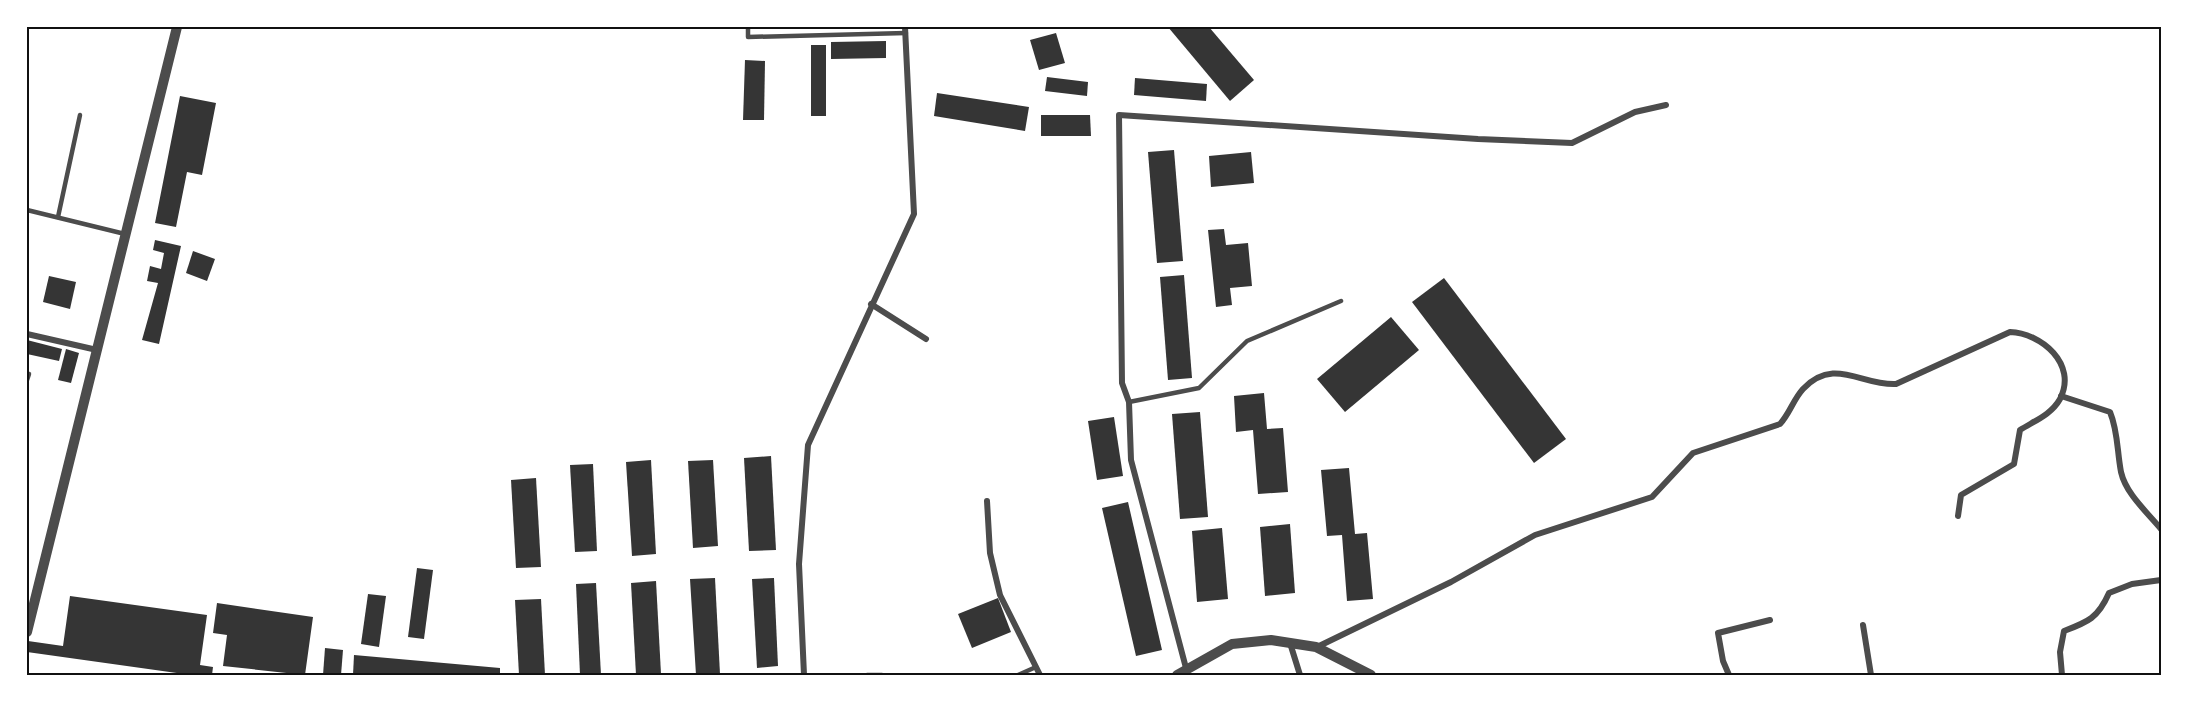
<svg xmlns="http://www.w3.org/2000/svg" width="2188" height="702" font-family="'Playfair Display',serif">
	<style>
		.building { fill: #353535 }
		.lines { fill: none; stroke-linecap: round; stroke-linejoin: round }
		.service { stroke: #4c4c4c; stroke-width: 4.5 }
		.minor { stroke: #4c4c4c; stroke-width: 6 }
		.tertiary { stroke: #4c4c4c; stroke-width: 10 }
		.neatline { fill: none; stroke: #111; stroke-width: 2 }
	</style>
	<rect width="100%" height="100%" fill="#fff"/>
	<g class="building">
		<polygon points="1168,27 1209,27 1254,80 1230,101"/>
		<polygon points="1056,33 1065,63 1039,70 1030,40"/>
		<polygon points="886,41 886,58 831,59 831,42"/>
		<rect x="811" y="45" width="15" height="71"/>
		<polygon points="745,60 765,61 764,120 743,120"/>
		<polygon points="1047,77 1088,82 1087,96 1045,91"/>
		<polygon points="1135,78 1207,84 1206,101 1134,95"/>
		<polygon points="937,93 1029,107 1025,131 934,116"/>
		<polygon points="180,96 216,103 202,175 187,172 176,227 155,223"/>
		<polygon points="1041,115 1090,115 1091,136 1041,136"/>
		<polygon points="1174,150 1183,261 1157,263 1148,152"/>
		<polygon points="1251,152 1254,183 1211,187 1209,156"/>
		<polygon points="1224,229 1226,245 1248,243 1252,286 1230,288 1232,305 1216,307 1208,230"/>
		<polygon points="155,240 181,246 159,344 142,340 158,283 147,281 150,266 161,269 164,253 153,250"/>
		<polygon points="193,251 215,259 207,281 186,273"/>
		<polygon points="1184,275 1192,378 1168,380 1160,277"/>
		<polygon points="49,276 76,282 70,309 43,302"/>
		<polygon points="1444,278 1566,439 1534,463 1412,302"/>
		<polygon points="1391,317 1419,350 1345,412 1317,379"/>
		<polygon points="27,340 62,349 59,361 27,354"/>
		<polygon points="66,349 79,353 71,383 58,380"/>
		<polygon points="1264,393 1267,429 1283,428 1288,492 1258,494 1253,430 1236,432 1234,396"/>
		<polygon points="1200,412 1208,517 1180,519 1172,414"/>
		<polygon points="1114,417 1123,476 1097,480 1088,421"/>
		<polygon points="771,456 776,550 749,551 744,458"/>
		<polygon points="651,460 656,554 632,556 626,462"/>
		<polygon points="713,460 718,546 693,548 688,461"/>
		<polygon points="593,464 597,551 575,552 570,465"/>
		<polygon points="1349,468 1355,534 1367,533 1373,599 1347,601 1342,535 1327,536 1321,470"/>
		<polygon points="536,478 541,567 516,568 511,480"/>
		<polygon points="1128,502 1162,650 1136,656 1102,508"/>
		<polygon points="1290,524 1295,593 1265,596 1260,527"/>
		<polygon points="1222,528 1228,599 1197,602 1192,531"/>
		<polygon points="417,568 433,570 424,639 408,637"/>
		<polygon points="715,578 720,674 696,675 690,579"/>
		<polygon points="774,578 778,666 757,668 752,579"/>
		<polygon points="656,581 661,674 636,675 631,583"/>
		<polygon points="596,583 601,675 580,675 576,584"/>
		<polygon points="368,594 386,596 379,647 361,644"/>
		<polygon points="70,596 207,615 200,665 213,667 212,675 191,675 27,652 28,641 63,646"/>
		<polygon points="998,598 1011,632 972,648 958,614"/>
		<polygon points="541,599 545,675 519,675 515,600"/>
		<polygon points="217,603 313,617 305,675 223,666 227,635 213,633"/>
		<polygon points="325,648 343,650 341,675 323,675"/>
		<polygon points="354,655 500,668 500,675 353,675"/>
	</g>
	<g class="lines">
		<g class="service">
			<polyline points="748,27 748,37 906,33"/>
			<polyline points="27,210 125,234"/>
			<polyline points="58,217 80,115"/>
			<polyline points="27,380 29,374"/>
			<polyline points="1129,402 1199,388 1247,341 1341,301"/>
			<polyline points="867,675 882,675"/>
			<polyline points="1018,675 1036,667"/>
		</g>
		<g class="minor">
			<polyline points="871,304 926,339"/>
			<polyline points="27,334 97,350"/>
			<path d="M2061 396 2110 412C2118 431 2117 451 2121 472 2126 494 2147 512 2161 529"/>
			<polyline points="987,501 990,553 1000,595 1040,675"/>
			<polyline points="1863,625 1871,675"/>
			<polyline points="1290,643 1300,675"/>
			<path d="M1317 647 1451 582 1535 535 1652 497 1693 453 1780 424C1790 413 1793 400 1803 389 1834 356 1862 386 1896 384L2010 332C2041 333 2078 364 2060 399 2051 415 2034 421 2020 430L2014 464 1961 495 1958 516"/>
			<polyline points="1186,668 1131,460 1129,402 1122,383 1119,115 1478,139 1572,143 1635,112 1666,105"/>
			<polyline points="804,675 799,564 808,445 914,214 905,27"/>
			<polyline points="1729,675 1723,661 1718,633 1770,620"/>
			<path d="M2062 675 2060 652 2064 631C2088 622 2098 618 2109 593L2132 584 2161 580"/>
		</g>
		<g class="tertiary">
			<polyline points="27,632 177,27"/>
			<polyline points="1177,675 1232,644 1271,640 1316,647 1371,675"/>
		</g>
	</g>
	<rect width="2188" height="702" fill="none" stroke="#ffffff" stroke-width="57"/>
	<rect x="28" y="28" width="2132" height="646" class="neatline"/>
</svg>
